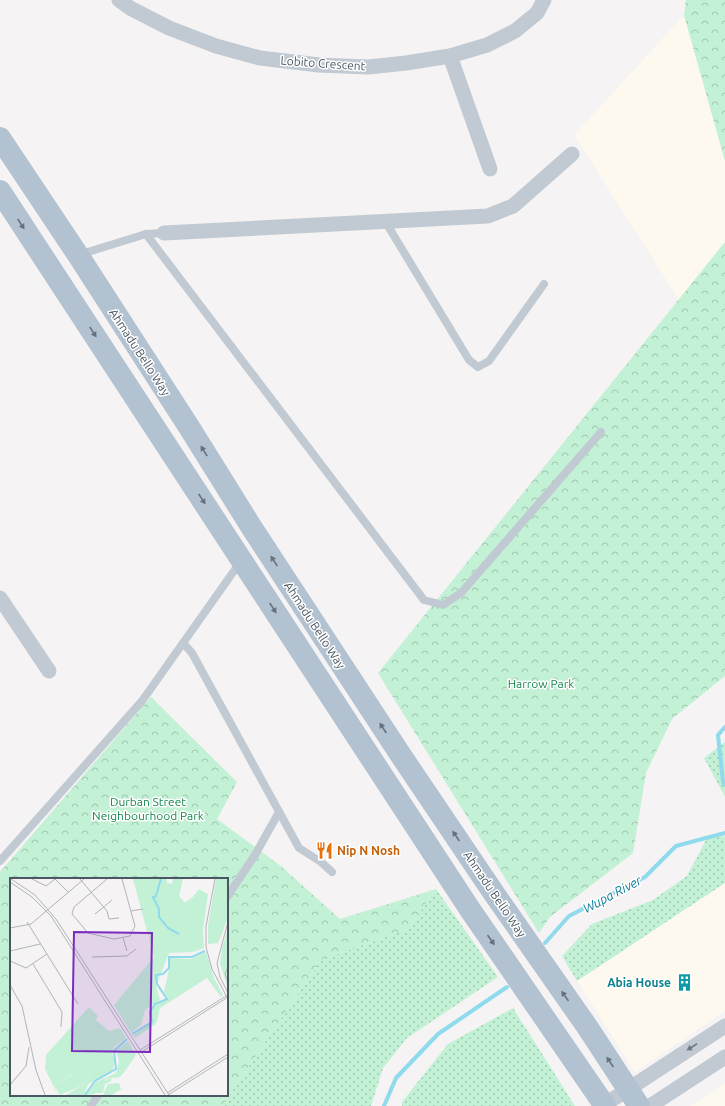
<svg xmlns="http://www.w3.org/2000/svg" width="725" height="1106" font-family="Ubuntu,sans-serif">
	<style>
		.commercial { fill: #fdf9ef }
		.grass { fill: url(#grass-dots) }
		.forest { fill: url(#forest-crowns); fill-rule: evenodd }
		.lines { fill: none; stroke-linecap: round; stroke-linejoin: round }
		.stream { stroke: #90daee; stroke-width: 4 }
		.service { stroke: #c1cad2; stroke-width: 8 }
		.minor { stroke: #c1cad2; stroke-width: 15 }
		.primary { stroke: #b3c2d1; stroke-width: 22 }
		.oneway { fill: #64717d }
		.oneway2 { fill: #6e7983 }
		.labels { text-anchor: middle; dominant-baseline: central; stroke-width: 3; stroke-linejoin: round; paint-order: stroke }
		.street-label { font-size: 12px; fill: #4a5661; stroke: #fff }
		.park-label { font-size: 12px; fill: #17864f; stroke: #fff }
		.food-label { font-size: 12px; font-weight: bold; fill: #c56008; stroke: #fff; text-anchor: start }
		.culture-label { font-size: 12px; font-weight: bold; fill: #0d838f; stroke: #fff; text-anchor: end }
		.water-label { font-size: 13px; font-style: italic; fill: #0c7c9b; stroke: #fff }
		.inset-river { fill: none; stroke: #90daee; stroke-width: 2 }
		.inset-road { fill: none; stroke: #b1b4b9; stroke-width: 1 }
		.view { fill: #7b2cbf; fill-opacity: 0.15; stroke: #7b2cbf; stroke-width: 2 }
		.inset-edge { fill: none; stroke: #4a5661; stroke-width: 2 }
	</style>
	<defs>
		<pattern id="grass-dots" width="8" height="8" patternUnits="userSpaceOnUse"><rect width="8" height="8" fill="#c3f1d5"/><path d="M2 2h.1M6 6h.1" fill="none" stroke="#a0c6b0" stroke-width="1.8" stroke-linecap="round"/></pattern>
		<pattern id="forest-crowns" width="20" height="18" patternUnits="userSpaceOnUse"><rect width="20" height="18" fill="#c3f1d5"/><path d="M2 6a3 3 0 1 1 6 0M12 15a3 3 0 1 1 6 0" fill="none" stroke="#a0c6b0"/></pattern>
	</defs>
	<rect width="100%" height="100%" fill="#f5f3f3"/>
	<g class="commercial">
		<polygon points="684,15 725,161 725,242 679,300 574,135"/>
		<polygon points="725,883 725,1011 635,1072 577,981"/>
		<polygon points="725,1083 725,1106 690,1106"/>
	</g>
	<g class="grass">
		<polygon points="725,742 725,797 704,758"/>
		<polygon points="725,836 725,883 577,981 562,956 592,924 653,900 687,876 707,838"/>
		<polygon points="436,889 498,977 407,1038 383,1068 371,1106 222,1106 321,960 408,929"/>
		<polygon points="513,1008 575,1106 402,1106 402,1102 448,1044"/>
	</g>
	<g class="forest">
		<polygon points="686,0 725,0 725,161 684,15"/>
		<polygon points="725,242 725,676 672,719 646,773 633,853 550,917 539,933 378,673"/>
		<path d="M151 697 237 782 217 819 282 867 340 919 436 889 408 929 321 960 222 1106H0V872ZM11 879H227V1095H11Z"/>
	</g>
	<g class="lines">
		<g class="stream">
			<polyline points="725,727 718,735 723,782 725,785"/>
			<polyline points="545,943 569,916 645,877 676,846 725,833"/>
			<polyline points="384,1106 396,1078 438,1034 507,987"/>
		</g>
		<g class="service">
			<polyline points="385,221 469,360 478,367 489,361 544,284"/>
			<polyline points="146,234 424,600 443,605 461,593 601,432"/>
			<polyline points="78,255 146,234 164,233"/>
			<polyline points="183,643 192,653 299,848 321,862 332,872"/>
			<polyline points="0,861 142,701 241,561"/>
			<polyline points="227,897 255,855 279,812"/>
			<polyline points="91,1106 98,1095"/>
		</g>
		<g class="minor">
			<polyline points="119,0 130,8 169,28 216,46 260,58 319,65 368,67 406,63 450,56 487,45 515,31 537,13 544,0"/>
			<polyline points="450,56 490,169"/>
			<polyline points="164,233 488,216 513,206 572,154"/>
			<polyline points="0,598 49,671"/>
			<polyline points="604,1105 725,1026"/>
			<polyline points="650,1106 725,1057"/>
		</g>
		<g class="primary">
			<polyline points="0,138 78,255 189,427 252,528 400,754 493,892 588,1028 639,1106"/>
			<polyline points="0,191 469,908 605,1106"/>
		</g>
	</g>
	<defs><path id="oneway-solid" d="M-6-.8H1V-3.2L6.5 0L1 3.2V.8H-6Z"/></defs>
	<g class="oneway">
		<use href="#oneway-solid" transform="translate(21 224) rotate(57)"/>
		<use href="#oneway-solid" transform="translate(93 332) rotate(57)"/>
		<use href="#oneway-solid" transform="translate(204 451) rotate(-122)"/>
		<use href="#oneway-solid" transform="translate(202 499) rotate(57)"/>
		<use href="#oneway-solid" transform="translate(274 561) rotate(-123)"/>
		<use href="#oneway-solid" transform="translate(273 608) rotate(57)"/>
		<use href="#oneway-solid" transform="translate(383 728) rotate(-123)"/>
		<use href="#oneway-solid" transform="translate(456 836) rotate(-124)"/>
		<use href="#oneway-solid" transform="translate(491 940) rotate(55)"/>
		<use href="#oneway-solid" transform="translate(565 996) rotate(-125)"/>
		<use href="#oneway-solid" transform="translate(610 1062) rotate(-123)"/>
	</g>
	<use class="oneway2" href="#oneway-solid" transform="translate(692 1047) rotate(147)"/>
	<defs>
		<symbol id="restaurant-bare" viewBox="-9 -9 18 18"><path d="M-5-6h1v4h1v-4h1v4h1v-4h1v5L-1.5 .5V6h-2V.5L-5-1ZM5-6V6H3V1.5H1.5Q1.5-4 5-6Z" fill="#e8710a" stroke="#fff" stroke-width="2.5" paint-order="stroke"/></symbol>
		<symbol id="building-bare" viewBox="-9 -9 18 18"><path d="M-4-6H4V6H1V3H-1V6H-4ZM-2.5-4.3h1.7v1.8h-1.7ZM.8-4.3h1.7v1.8H.8ZM-2.5-1h1.7V.8h-1.7ZM.8-1h1.7V.8H.8Z" fill="#0f9aa8" stroke="#fff" stroke-width="2.5" paint-order="stroke"/></symbol>
	</defs>
	<g fill-rule="evenodd">
		<use href="#restaurant-bare" x="312" y="838" width="25" height="25"/>
		<use href="#building-bare" x="672" y="970" width="25" height="25"/>
	</g>
	<g class="labels">
		<g class="street-label">
			<text transform="translate(323 63) rotate(4)">Lobito Crescent</text>
			<text transform="translate(140 352) rotate(57)">Ahmadu Bello Way</text>
			<text transform="translate(315 625) rotate(57)">Ahmadu Bello Way</text>
			<text transform="translate(495 894) rotate(56)">Ahmadu Bello Way</text>
		</g>
		<g class="park-label">
			<text x="541" y="683">Harrow Park</text>
			<text x="148" y="801">Durban Street<tspan x="148" dy="14">Neighbourhood Park</tspan></text>
		</g>
		<g class="food-label">
			<text x="337" y="850">Nip N Nosh</text>
		</g>
		<g class="culture-label">
			<text x="671" y="982">Abia House</text>
		</g>
		<g class="water-label">
			<text transform="translate(612 894) rotate(-28)">Wupa River</text>
		</g>
	</g>
	<g transform="translate(10 878)">
		<rect width="218" height="218" fill="#f5f3f3"/>
		<path d="M123 1H157V5L162 6 163 1H173L169 18 175 25 154 39 138 57ZM196 74 204 100 213 117 211 119 197 100 150 130 146 146 125 160 123 158 126 154 141 145 139 136 146 127 158 120 154 114 159 91 158 80 181 81ZM110 150 116 160 104 169 102 175 105 184 102 193 78 206 74 217H56L73 207 81 193 77 190 82 179 97 157 107 154ZM118 163 126 177 115 193 110 199 96 201 85 215 86 216 76 217 86 204 106 195 109 183 106 173Z" fill="#c3f1d5"/>
		<path d="M206 1H218V40L208 65 198 66V47ZM189 11 198 16 193 52 194 70 183 74 159 75 146 108 150 122 135 132 131 147 121 155 104 127 144 79 138 54 154 39 183 19ZM218 51V110L210 86 212 70ZM79 129 88 138 86 142 99 153 110 150 107 154 97 157 82 179 84 184 77 190 81 193 73 207 55 217 71 208 63 196 44 207 48 217 35 191 36 177ZM109 205 111 211 102 217H93L98 206Z" fill="#c3f1d5"/>
		<path d="M64 196 71 208 50 217 44 207ZM101 200V203L95 206 93 215H85L82 211 85 207Z" fill="#c3f1d5"/>
		<path class="inset-river" d="M151 1 146 18 143 19 149 31V39L158 50 169 56M122 156 142 144 140 134 145 126 157 121 147 106 146 97 153 96 159 90V79H182L195 73M75 217 85 203 106 191 104 173 117 161"/>
		<path class="inset-road" d="M1 1 25 17 46 41 159 217M22 1 36 8 45 1M45 1 58 14M70 1 97 33 99 41 109 40M97 1 64 29 62 36 78 55 104 61 120 58 125 48 112 1M205 1 196 48V69L202 91 218 121M0 4 22 19 41 38 155 217M121 33 133 31M85 36 102 22M17 44 68 126M218 44 207 85 210 99 218 115M0 50 21 46 74 1M113 60 117 73M0 73 30 66M82 79 117 78 126 71M0 83 16 90 37 76M23 86 52 134 51 149M218 89 215 96 218 104M0 107 12 128 26 192 35 217M130 172 216 118M130 175 218 119M0 207 16 188 19 169M157 215 218 176M158 217 218 179"/>
		<path class="view" d="M64 54 142 55 140 174 62 173Z"/>
		<rect width="218" height="218" class="inset-edge"/>
	</g>
</svg>
